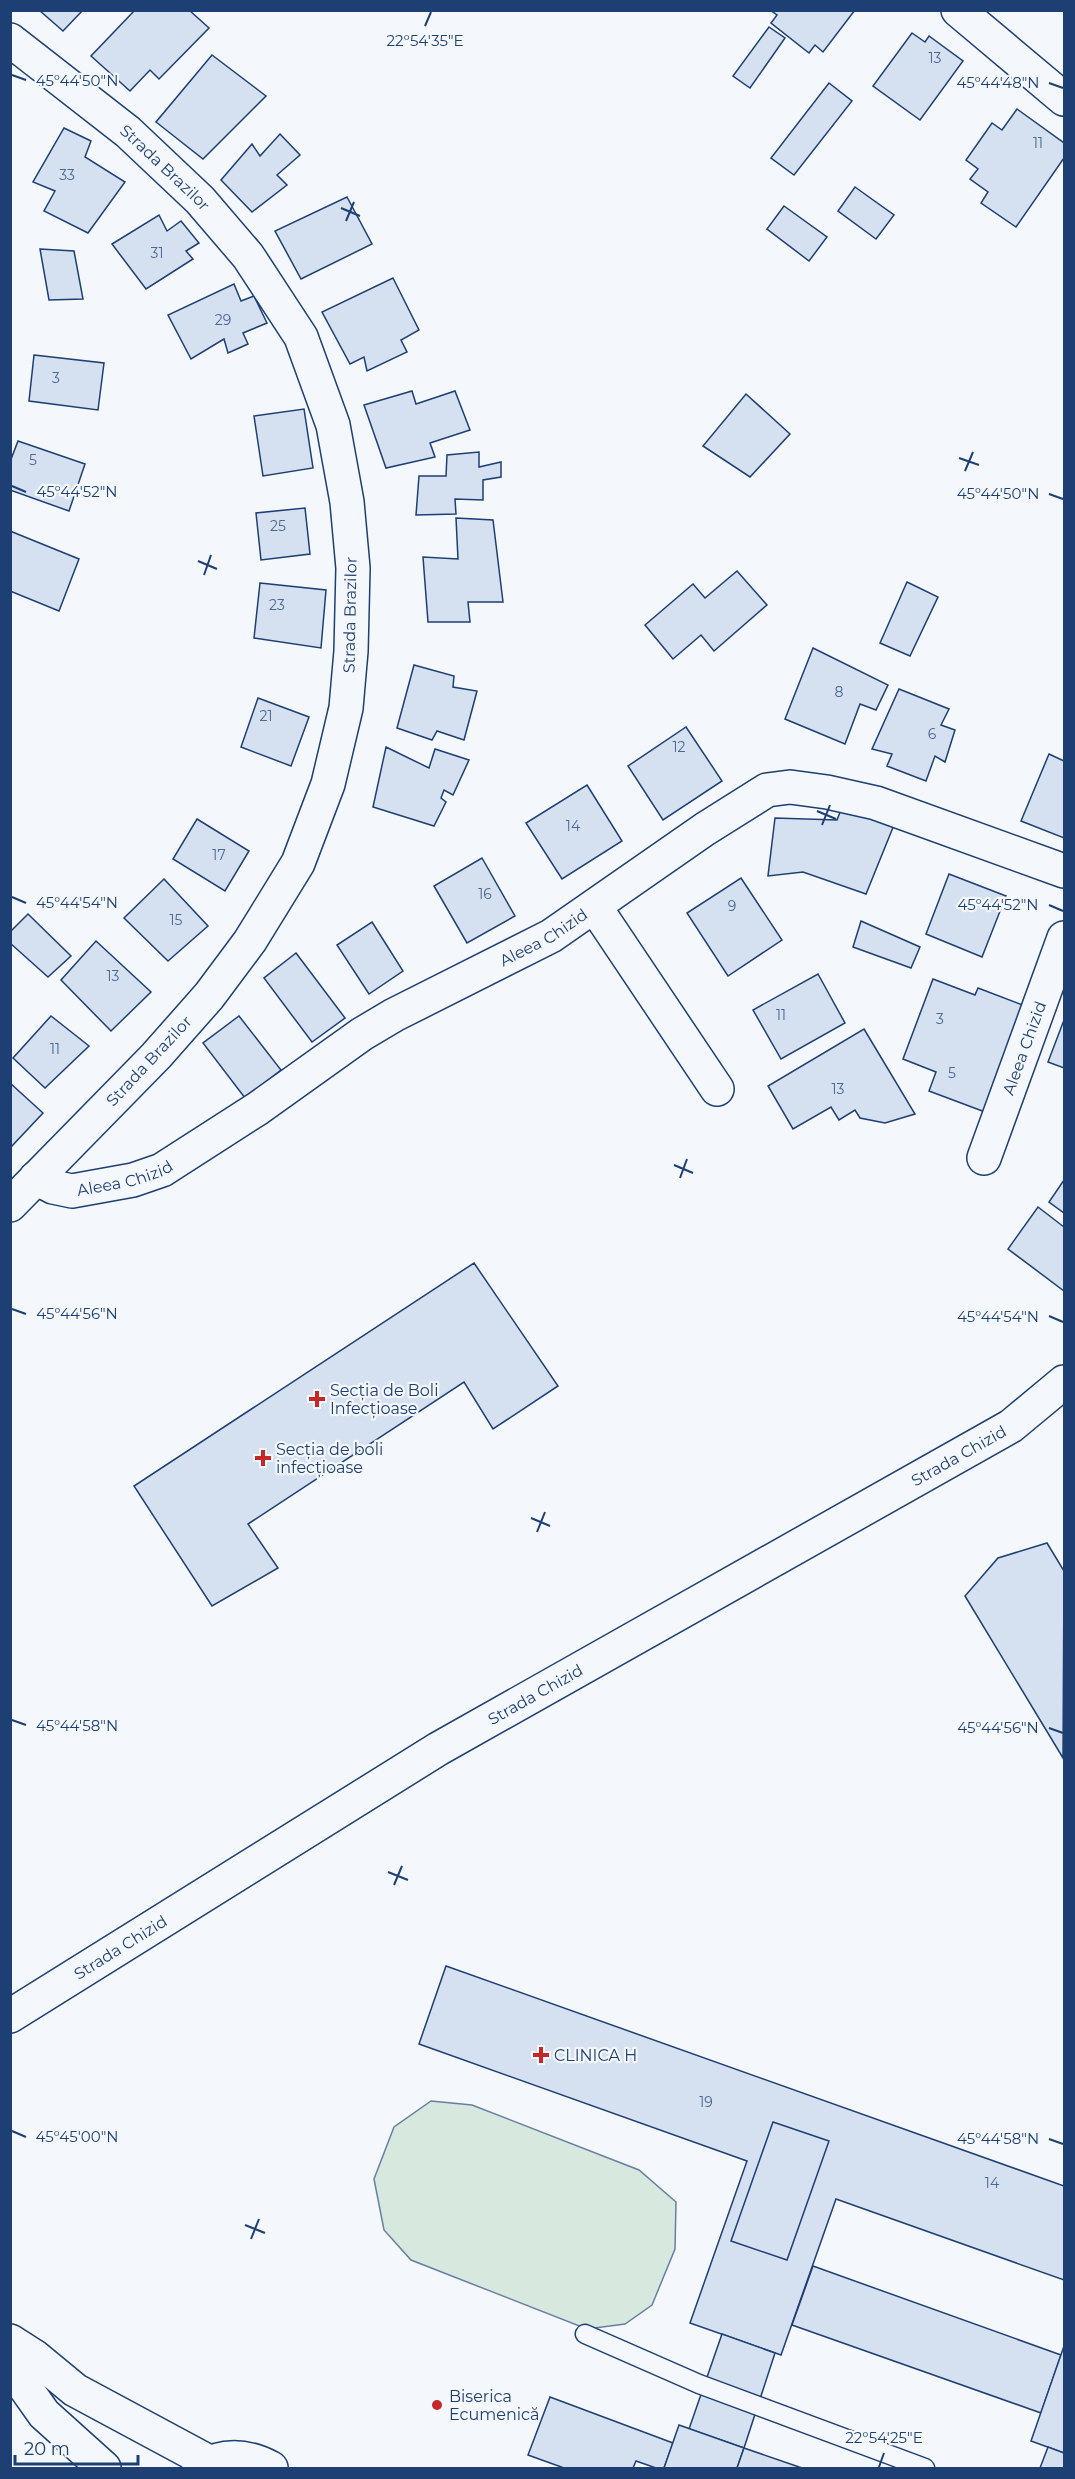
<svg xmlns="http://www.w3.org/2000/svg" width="1075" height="2479" font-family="Montserrat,sans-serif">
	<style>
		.green { fill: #d7e8df; stroke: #687fa3; stroke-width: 1.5 }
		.building { fill: #d5e0f0; stroke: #1d3f73; stroke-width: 1.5 }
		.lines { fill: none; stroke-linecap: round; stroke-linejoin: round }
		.service-casing { stroke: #1d3f73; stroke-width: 21 }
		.minor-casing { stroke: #1d3f73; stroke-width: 36 }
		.tertiary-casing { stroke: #1d3f73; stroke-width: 36 }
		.service { stroke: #f4f7fb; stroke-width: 18 }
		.minor { stroke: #f4f7fb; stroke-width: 33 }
		.tertiary { stroke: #f4f7fb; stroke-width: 33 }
		.ticks { fill: none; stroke: #1d3f73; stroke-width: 2 }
		.poi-dot { fill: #c62828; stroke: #f4f7fb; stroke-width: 2 }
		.labels { text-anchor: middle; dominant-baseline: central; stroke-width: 4.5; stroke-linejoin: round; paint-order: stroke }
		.number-label { font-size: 14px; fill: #4b6792 }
		.street-label { font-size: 16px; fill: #1d3f73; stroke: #f4f7fb }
		.poi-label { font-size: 16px; fill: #1d3f73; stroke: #f4f7fb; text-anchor: start }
		.ticks-label { font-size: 15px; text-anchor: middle; fill: #1d3f73; stroke: #f4f7fb; stroke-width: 4.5; stroke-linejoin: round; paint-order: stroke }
	</style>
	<rect width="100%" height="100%" fill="#f4f7fb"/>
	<polygon class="green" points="431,2101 472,2105 639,2170 676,2202 675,2249 652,2305 625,2324 587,2329 411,2260 384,2230 374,2179 394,2127"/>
	<g class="building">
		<polygon points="39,10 83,10 63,31"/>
		<polygon points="135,10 189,10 209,28 159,79 150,70 130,91 91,56"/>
		<polygon points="770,10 855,10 823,52 815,45 809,53 771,23 777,15"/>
		<polygon points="769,27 785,38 750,88 733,76"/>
		<polygon points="912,33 925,42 929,36 963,61 920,120 873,86"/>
		<polygon points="212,55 266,96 203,159 156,122"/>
		<polygon points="829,83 852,101 794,175 771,158"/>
		<polygon points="1017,109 1064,143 1064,158 1016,227 981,203 988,192 970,179 978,169 966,160 992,123 1002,130"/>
		<polygon points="64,128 91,141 85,157 125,182 88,233 44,211 55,191 33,182"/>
		<polygon points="280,134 300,155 277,175 287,185 252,212 221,180 252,144 260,156"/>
		<polygon points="855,187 894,215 876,239 838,211"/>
		<polygon points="347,197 372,244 301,279 275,231"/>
		<polygon points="784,206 827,237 809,261 767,229"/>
		<polygon points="159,215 167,231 181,221 199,243 186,251 193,259 146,289 112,244"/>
		<polygon points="40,249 74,251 83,299 49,300"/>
		<polygon points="393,278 419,330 401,340 407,352 367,371 364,357 350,364 322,312"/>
		<polygon points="234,284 241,301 254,296 267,323 243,333 248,344 228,353 224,339 191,359 168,315"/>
		<polygon points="34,355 104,363 98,410 29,401"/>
		<polygon points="412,391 416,404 455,391 470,430 430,443 435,457 386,468 364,405"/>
		<polygon points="746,394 790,434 750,477 703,446"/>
		<polygon points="304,409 313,468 263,476 254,416"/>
		<polygon points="18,441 85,464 69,511 10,490 10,462"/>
		<polygon points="479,452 479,467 501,462 501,477 483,480 483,500 455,499 456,514 416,515 419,476 446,476 447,455"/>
		<polygon points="305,508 310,554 261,560 256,513"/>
		<polygon points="456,518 493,520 503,602 468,602 470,622 428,622 423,557 458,559"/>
		<polygon points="10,531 79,559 59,611 10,591"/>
		<polygon points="737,571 767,605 714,651 701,635 673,659 645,625 693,584 705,598"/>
		<polygon points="907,582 938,597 910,656 880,643"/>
		<polygon points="260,583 326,590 321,648 254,638"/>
		<polygon points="813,648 888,685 876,710 860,704 845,744 785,719"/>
		<polygon points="414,665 454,676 453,687 477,691 464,740 437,731 432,740 397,728"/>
		<polygon points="899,689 949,709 941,725 955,730 945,762 935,756 926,781 887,766 892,754 872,749"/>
		<polygon points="258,698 309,717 291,766 241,747"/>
		<polygon points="686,727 722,781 663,820 628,766"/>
		<polygon points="386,747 429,768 435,749 469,760 453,795 444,790 441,798 446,802 434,826 373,807"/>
		<polygon points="1049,754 1064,761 1064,838 1021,821"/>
		<polygon points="587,785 622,841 562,879 526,823"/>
		<polygon points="842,807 894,825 866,894 803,872 768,876 775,818 837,820"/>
		<polygon points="197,819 249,851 225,891 173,859"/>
		<polygon points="482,858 515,916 467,943 434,886"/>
		<polygon points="949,874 1006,896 982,957 926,934"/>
		<polygon points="741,878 782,940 728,976 687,913"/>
		<polygon points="164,879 208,926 168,961 124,918"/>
		<polygon points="28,914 71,956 48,977 10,943 10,932"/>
		<polygon points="861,921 920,947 911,968 853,947"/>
		<polygon points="372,922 403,971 369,994 337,945"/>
		<polygon points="96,941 151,992 111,1031 61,980"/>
		<polygon points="296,953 345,1018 312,1042 264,978"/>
		<polygon points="818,974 845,1023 781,1059 753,1010"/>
		<polygon points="933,979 975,995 978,988 1025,1006 985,1112 929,1091 936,1072 903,1059"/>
		<polygon points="51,1016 89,1046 45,1088 13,1058"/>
		<polygon points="239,1016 281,1070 245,1098 203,1043"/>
		<polygon points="1064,1020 1064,1068 1048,1062"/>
		<polygon points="864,1029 915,1114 885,1123 860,1118 855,1110 839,1120 831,1107 793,1129 768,1086"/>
		<polygon points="10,1083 43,1113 10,1148"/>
		<polygon points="1064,1180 1064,1213 1049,1202"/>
		<polygon points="1038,1207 1064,1227 1064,1291 1008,1249"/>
		<polygon points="474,1263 558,1386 493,1429 464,1382 248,1524 278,1568 212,1606 134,1486"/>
		<polygon points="1047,1543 1064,1571 1063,1758 965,1596 998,1558"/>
		<polygon points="446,1966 1064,2186 1064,2280 836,2199 781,2355 690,2323 747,2161 419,2044"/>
		<polygon points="773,2122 829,2141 787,2260 731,2241"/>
		<polygon points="813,2266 1061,2355 1041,2413 792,2325"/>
		<polygon points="722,2334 775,2353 744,2448 689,2429"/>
		<polygon points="1064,2346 1064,2453 1031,2441"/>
		<polygon points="550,2397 673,2443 664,2468 656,2468 636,2461 633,2468 564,2468 528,2455"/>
		<polygon points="679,2425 744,2448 737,2468 664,2468"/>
		<polygon points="1048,2447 1064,2453 1064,2468 1040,2468"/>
		<polygon points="744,2448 802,2468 737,2468"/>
	</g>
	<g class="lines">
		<defs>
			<polyline id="service" points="585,2334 699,2384 925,2468"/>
			<g id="minor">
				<polyline points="958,10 1064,99"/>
				<path id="s1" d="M10 40 128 132 200 200 248 256 301 337 333 425 347 502 353 568 351 651 346 708 328 784 298 863 250 941 209 996 156 1056 10 1205"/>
				<polyline points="595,907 717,1089"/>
				<path id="s2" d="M984 1158 1064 938"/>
				<path id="s3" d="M36 1178 53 1187 72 1191 133 1180 162 1170 257 1109 362 1034 394 1015 551 936 705 829 767 790 790 787 827 792 876 803 1064 871"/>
				<path id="s4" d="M10 2016 438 1749 1011 1426 1064 1382"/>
			</g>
			<g id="tertiary">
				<polyline points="10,2341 35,2357 75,2390 209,2462"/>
				<polyline points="10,2366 44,2414 104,2468"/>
				<path d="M199 2468C223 2454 247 2455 271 2468"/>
			</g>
		</defs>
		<use href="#service" class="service-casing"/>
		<use href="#minor" class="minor-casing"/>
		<use href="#tertiary" class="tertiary-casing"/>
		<use href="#service" class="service"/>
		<use href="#minor" class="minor"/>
		<use href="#tertiary" class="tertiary"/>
	</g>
	<path class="ticks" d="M425 26 431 12M12 75 26 80M1049 83 1063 88M341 208 360 216M346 221 354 202M959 458 979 465M965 471 973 452M12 486 26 492M1049 494 1063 499M198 561 217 569M204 575 211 555M817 811 836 819M822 825 830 805M12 897 26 903M1049 905 1063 911M674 1165 693 1173M680 1178 687 1159M12 1309 26 1314M1049 1316 1063 1322M531 1518 550 1526M537 1532 545 1512M12 1720 26 1725M1049 1728 1063 1733M388 1872 408 1880M394 1885 402 1866M12 2131 26 2137M1049 2139 1063 2144M245 2225 265 2233M251 2239 259 2219M879 2467 884 2453"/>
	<g class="poi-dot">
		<path d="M314 1390h6v6h6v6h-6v6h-6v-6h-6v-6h6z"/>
		<path d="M260 1449h6v6h6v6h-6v6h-6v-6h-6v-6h6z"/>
		<path d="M538 2046h6v6h6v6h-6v6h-6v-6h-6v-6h6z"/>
		<circle cx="437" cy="2405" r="6"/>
	</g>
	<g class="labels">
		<g class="number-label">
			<text x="935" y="58">13</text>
			<text x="1038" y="143">11</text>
			<text x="67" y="175">33</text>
			<text x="157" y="253">31</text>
			<text x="223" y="320">29</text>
			<text x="56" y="378">3</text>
			<text x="33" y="460">5</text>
			<text x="278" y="526">25</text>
			<text x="277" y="605">23</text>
			<text x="839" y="692">8</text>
			<text x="266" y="716">21</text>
			<text x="932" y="734">6</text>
			<text x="679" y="747">12</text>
			<text x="573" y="826">14</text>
			<text x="219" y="855">17</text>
			<text x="485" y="894">16</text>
			<text x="732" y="906">9</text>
			<text x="176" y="920">15</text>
			<text x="113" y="976">13</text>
			<text x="781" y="1015">11</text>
			<text x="940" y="1019">3</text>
			<text x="55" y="1049">11</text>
			<text x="952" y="1073">5</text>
			<text x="838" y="1089">13</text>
			<text x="706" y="2102">19</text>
			<text x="992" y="2183">14</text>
		</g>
		<g class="street-label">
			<text stroke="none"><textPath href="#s1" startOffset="201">Strada Brazilor</textPath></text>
			<text transform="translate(350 615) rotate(-89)">Strada Brazilor</text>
			<text stroke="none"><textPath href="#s3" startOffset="579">Aleea Chizid</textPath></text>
			<text stroke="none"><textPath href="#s2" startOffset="117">Aleea Chizid</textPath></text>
			<text transform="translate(149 1061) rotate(-47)">Strada Brazilor</text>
			<text stroke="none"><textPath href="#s3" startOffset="93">Aleea Chizid</textPath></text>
			<text stroke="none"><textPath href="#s4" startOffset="1102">Strada Chizid</textPath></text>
			<text stroke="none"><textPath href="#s4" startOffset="616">Strada Chizid</textPath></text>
			<text stroke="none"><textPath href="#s4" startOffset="130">Strada Chizid</textPath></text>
		</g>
		<g class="poi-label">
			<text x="330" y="1390">Secția de Boli<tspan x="330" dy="18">Infecțioase</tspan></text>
			<text x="276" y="1449">Secția de boli<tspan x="276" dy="18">infecțioase</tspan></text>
			<text x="554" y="2055">CLINICA H</text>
			<text x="449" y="2396">Biserica<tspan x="449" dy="18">Ecumenică</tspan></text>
		</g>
	</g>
	<g class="ticks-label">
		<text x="425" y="46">22°54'35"E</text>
		<text x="77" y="86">45°44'50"N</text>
		<text x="998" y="88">45°44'48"N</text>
		<text x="77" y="497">45°44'52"N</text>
		<text x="998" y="499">45°44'50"N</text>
		<text x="77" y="908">45°44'54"N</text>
		<text x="998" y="910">45°44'52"N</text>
		<text x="77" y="1319">45°44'56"N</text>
		<text x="998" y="1322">45°44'54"N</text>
		<text x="77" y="1731">45°44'58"N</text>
		<text x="998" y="1733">45°44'56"N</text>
		<text x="77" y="2142">45°45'00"N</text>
		<text x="998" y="2144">45°44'58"N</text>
		<text x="884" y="2443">22°54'25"E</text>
	</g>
	<rect width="1075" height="2479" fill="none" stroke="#1d3f73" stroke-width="24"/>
	<path d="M15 2455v9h123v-9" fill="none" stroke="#1d3f73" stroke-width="3"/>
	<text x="24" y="2455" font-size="18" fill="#1d3f73" stroke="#f4f7fb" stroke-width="4.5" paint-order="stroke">20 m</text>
</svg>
